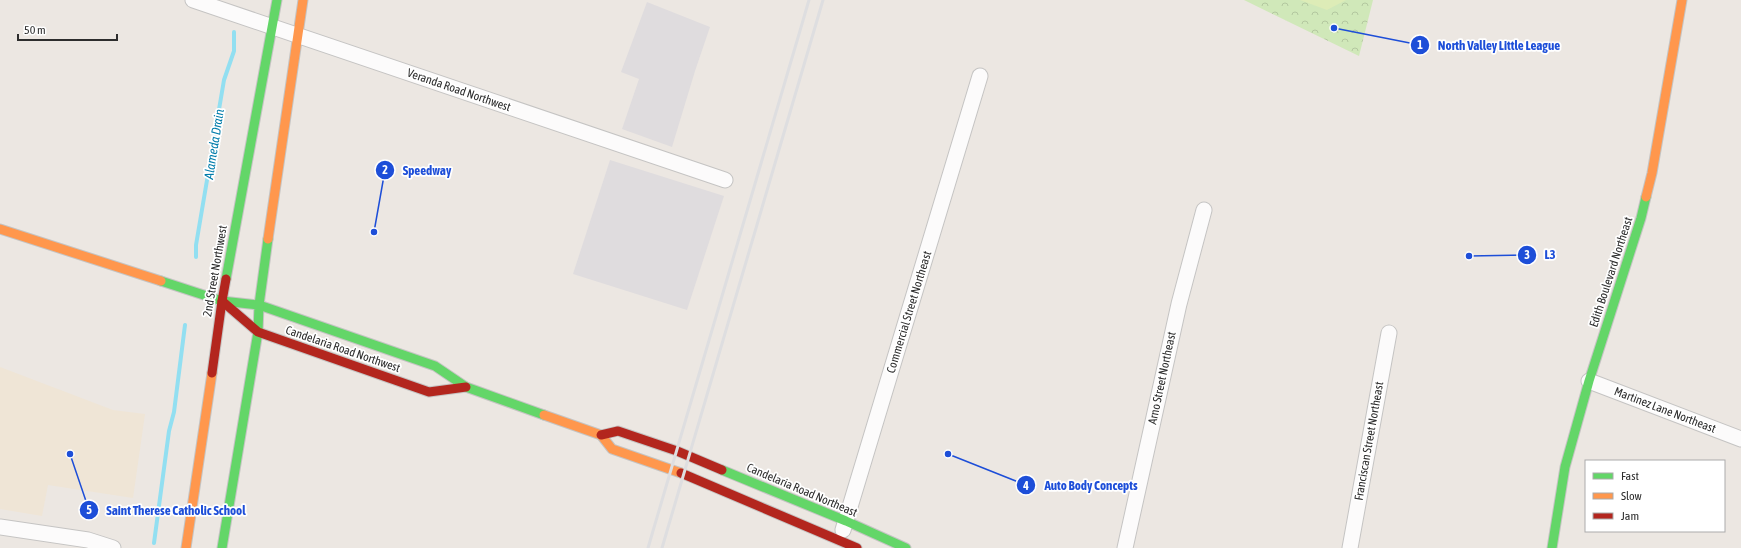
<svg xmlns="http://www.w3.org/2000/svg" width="1741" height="548" font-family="'Asap Condensed',sans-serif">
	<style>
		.industrial { fill: #dfdcde }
		.education { fill: #efe5d6 }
		.park { fill: url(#park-crowns) }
		.pitch { fill: #ddecb7 }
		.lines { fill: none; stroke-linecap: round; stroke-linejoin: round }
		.stream { stroke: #92dff1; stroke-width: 4 }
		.street-casing { stroke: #c5c4c3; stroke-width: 17 }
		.fast-casing { stroke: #c5c4c3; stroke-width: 11 }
		.slow-casing { stroke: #c5c4c3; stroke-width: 11 }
		.jam-casing { stroke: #c5c4c3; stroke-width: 11 }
		.street { stroke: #fcfbfb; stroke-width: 15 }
		.fast { stroke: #63d668; stroke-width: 9 }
		.slow { stroke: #ff974d; stroke-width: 9 }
		.jam { stroke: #b3261e; stroke-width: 9 }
		.rail { stroke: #dedee0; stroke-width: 3 }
		.labels { text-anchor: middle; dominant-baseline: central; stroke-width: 3.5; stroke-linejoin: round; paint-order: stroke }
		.street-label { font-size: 12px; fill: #2d2d2d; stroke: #fff }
		.water-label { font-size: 13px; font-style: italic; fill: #037dab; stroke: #fff }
		.leader { fill: none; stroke: #1d4ed8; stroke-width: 1.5 }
		.callout-dot { fill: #1d4ed8; stroke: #fff; stroke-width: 1.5 }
		.mark-label { font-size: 12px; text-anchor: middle; font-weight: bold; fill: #fff }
		.callout-label { font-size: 13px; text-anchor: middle; font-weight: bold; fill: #1d4ed8; stroke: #fff; stroke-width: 3.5; stroke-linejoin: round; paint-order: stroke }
	</style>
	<defs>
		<pattern id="park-crowns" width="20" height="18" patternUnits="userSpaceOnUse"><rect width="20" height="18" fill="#d0e8b9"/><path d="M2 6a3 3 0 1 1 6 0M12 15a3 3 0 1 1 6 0" fill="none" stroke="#b3c79f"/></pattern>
	</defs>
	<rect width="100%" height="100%" fill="#ece7e2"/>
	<g class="industrial">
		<polygon points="647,2 710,27 695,71 672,147 622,129 639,79 621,72"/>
		<polygon points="610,160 724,196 687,310 573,274"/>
	</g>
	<polygon class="education" points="0,367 113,410 145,414 133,498 48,485 42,516 0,509"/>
	<polygon class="park" points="1244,0 1373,0 1359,56"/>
	<polygon class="pitch" points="1300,0 1346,0 1327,10"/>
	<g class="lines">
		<g class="stream">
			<polyline points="196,257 196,245 224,80 234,51 234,32"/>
			<polyline points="154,543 169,431 174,412 185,325"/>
		</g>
		<defs>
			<g id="street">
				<polyline points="193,0 725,180"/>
				<polyline points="1589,381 1741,439"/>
				<polyline points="0,527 88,540 113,548"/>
				<polyline points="843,530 980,76"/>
				<polyline points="1125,548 1179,304 1204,210"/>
				<polyline points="1350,548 1389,333"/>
			</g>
			<g id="fast">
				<polyline points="268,239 259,305 435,366 466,387 544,415"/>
				<polyline points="226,279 277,0"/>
				<polyline points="161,281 222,301 259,305 258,332 222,548"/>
				<polyline points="722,470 846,521 906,548"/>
				<polyline points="1552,548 1565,467 1589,381 1641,218 1646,197"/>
			</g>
			<g id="slow">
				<polyline points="1646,197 1652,173 1682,0"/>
				<polyline points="0,229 161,281"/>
				<polyline points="268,239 303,0"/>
				<polyline points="544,415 601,435 612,449 681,473"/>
				<polyline points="186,548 212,373"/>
			</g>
			<g id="jam">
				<polyline points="226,279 222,301 258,332 429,392 466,387"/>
				<polyline points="212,373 222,301"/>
				<polyline points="601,435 618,431 677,451 722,470"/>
				<polyline points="681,473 857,548"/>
			</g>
		</defs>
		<use href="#street" class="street-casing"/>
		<use href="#fast" class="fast-casing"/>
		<use href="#slow" class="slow-casing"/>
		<use href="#jam" class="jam-casing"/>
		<use href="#street" class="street"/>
		<use href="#fast" class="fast"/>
		<use href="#slow" class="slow"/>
		<use href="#jam" class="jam"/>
		<g class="rail">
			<polyline points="648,548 809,0"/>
			<polyline points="662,548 823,0"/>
		</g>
	</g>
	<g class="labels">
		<g class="street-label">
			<text transform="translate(459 90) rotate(19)">Veranda Road Northwest</text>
			<text transform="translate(215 271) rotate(-80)">2nd Street Northwest</text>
			<text transform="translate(1611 272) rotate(-72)">Edith Boulevard Northeast</text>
			<text transform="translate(909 312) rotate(-73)">Commercial Street Northeast</text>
			<text transform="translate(343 349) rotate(19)">Candelaria Road Northwest</text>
			<text transform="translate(1162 378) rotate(-78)">Arno Street Northeast</text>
			<text transform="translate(1665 410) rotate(21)">Martinez Lane Northeast</text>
			<text transform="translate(1369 441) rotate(-80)">Franciscan Street Northeast</text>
			<text transform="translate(802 490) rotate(23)">Candelaria Road Northeast</text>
		</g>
		<g class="water-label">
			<text transform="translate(214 144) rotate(-81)">Alameda Drain</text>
		</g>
	</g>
	<path class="leader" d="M1334 28L1420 45M374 232L385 170M1469 256L1527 255M948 454L1026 485M70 454L89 510"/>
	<g class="callout-dot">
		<circle cx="1334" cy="28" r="4"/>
		<circle cx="374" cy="232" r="4"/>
		<circle cx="1469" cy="256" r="4"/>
		<circle cx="948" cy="454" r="4"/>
		<circle cx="70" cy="454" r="4"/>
		<circle cx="1420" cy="45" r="10"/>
		<circle cx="385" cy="170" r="10"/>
		<circle cx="1527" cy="255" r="10"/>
		<circle cx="1026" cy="485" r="10"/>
		<circle cx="89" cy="510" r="10"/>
	</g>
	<g class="mark-label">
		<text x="1420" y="49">1</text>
		<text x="385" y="174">2</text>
		<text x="1527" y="259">3</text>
		<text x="1026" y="490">4</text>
		<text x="89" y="514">5</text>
	</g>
	<g class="callout-label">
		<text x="1499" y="50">North Valley Little League</text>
		<text x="427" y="175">Speedway</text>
		<text x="1550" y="259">L3</text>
		<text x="1091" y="490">Auto Body Concepts</text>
		<text x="176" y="515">Saint Therese Catholic School</text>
	</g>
	<rect x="1585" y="460" width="140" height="72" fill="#ffffff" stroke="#ababab"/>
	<rect x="1593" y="473" width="20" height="6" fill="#63d668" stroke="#ababab"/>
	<text x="1621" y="480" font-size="12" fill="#2d2d2d">Fast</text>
	<rect x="1593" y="493" width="20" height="6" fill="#ff974d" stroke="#ababab"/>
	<text x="1621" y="500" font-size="12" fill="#2d2d2d">Slow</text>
	<rect x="1593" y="513" width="20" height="6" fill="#b3261e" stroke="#ababab"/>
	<text x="1621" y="520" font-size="12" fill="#2d2d2d">Jam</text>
	<path d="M18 34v6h99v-6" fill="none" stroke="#2d2d2d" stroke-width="2"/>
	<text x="24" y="34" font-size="12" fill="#2d2d2d" stroke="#ffffff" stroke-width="3" paint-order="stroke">50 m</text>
</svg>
